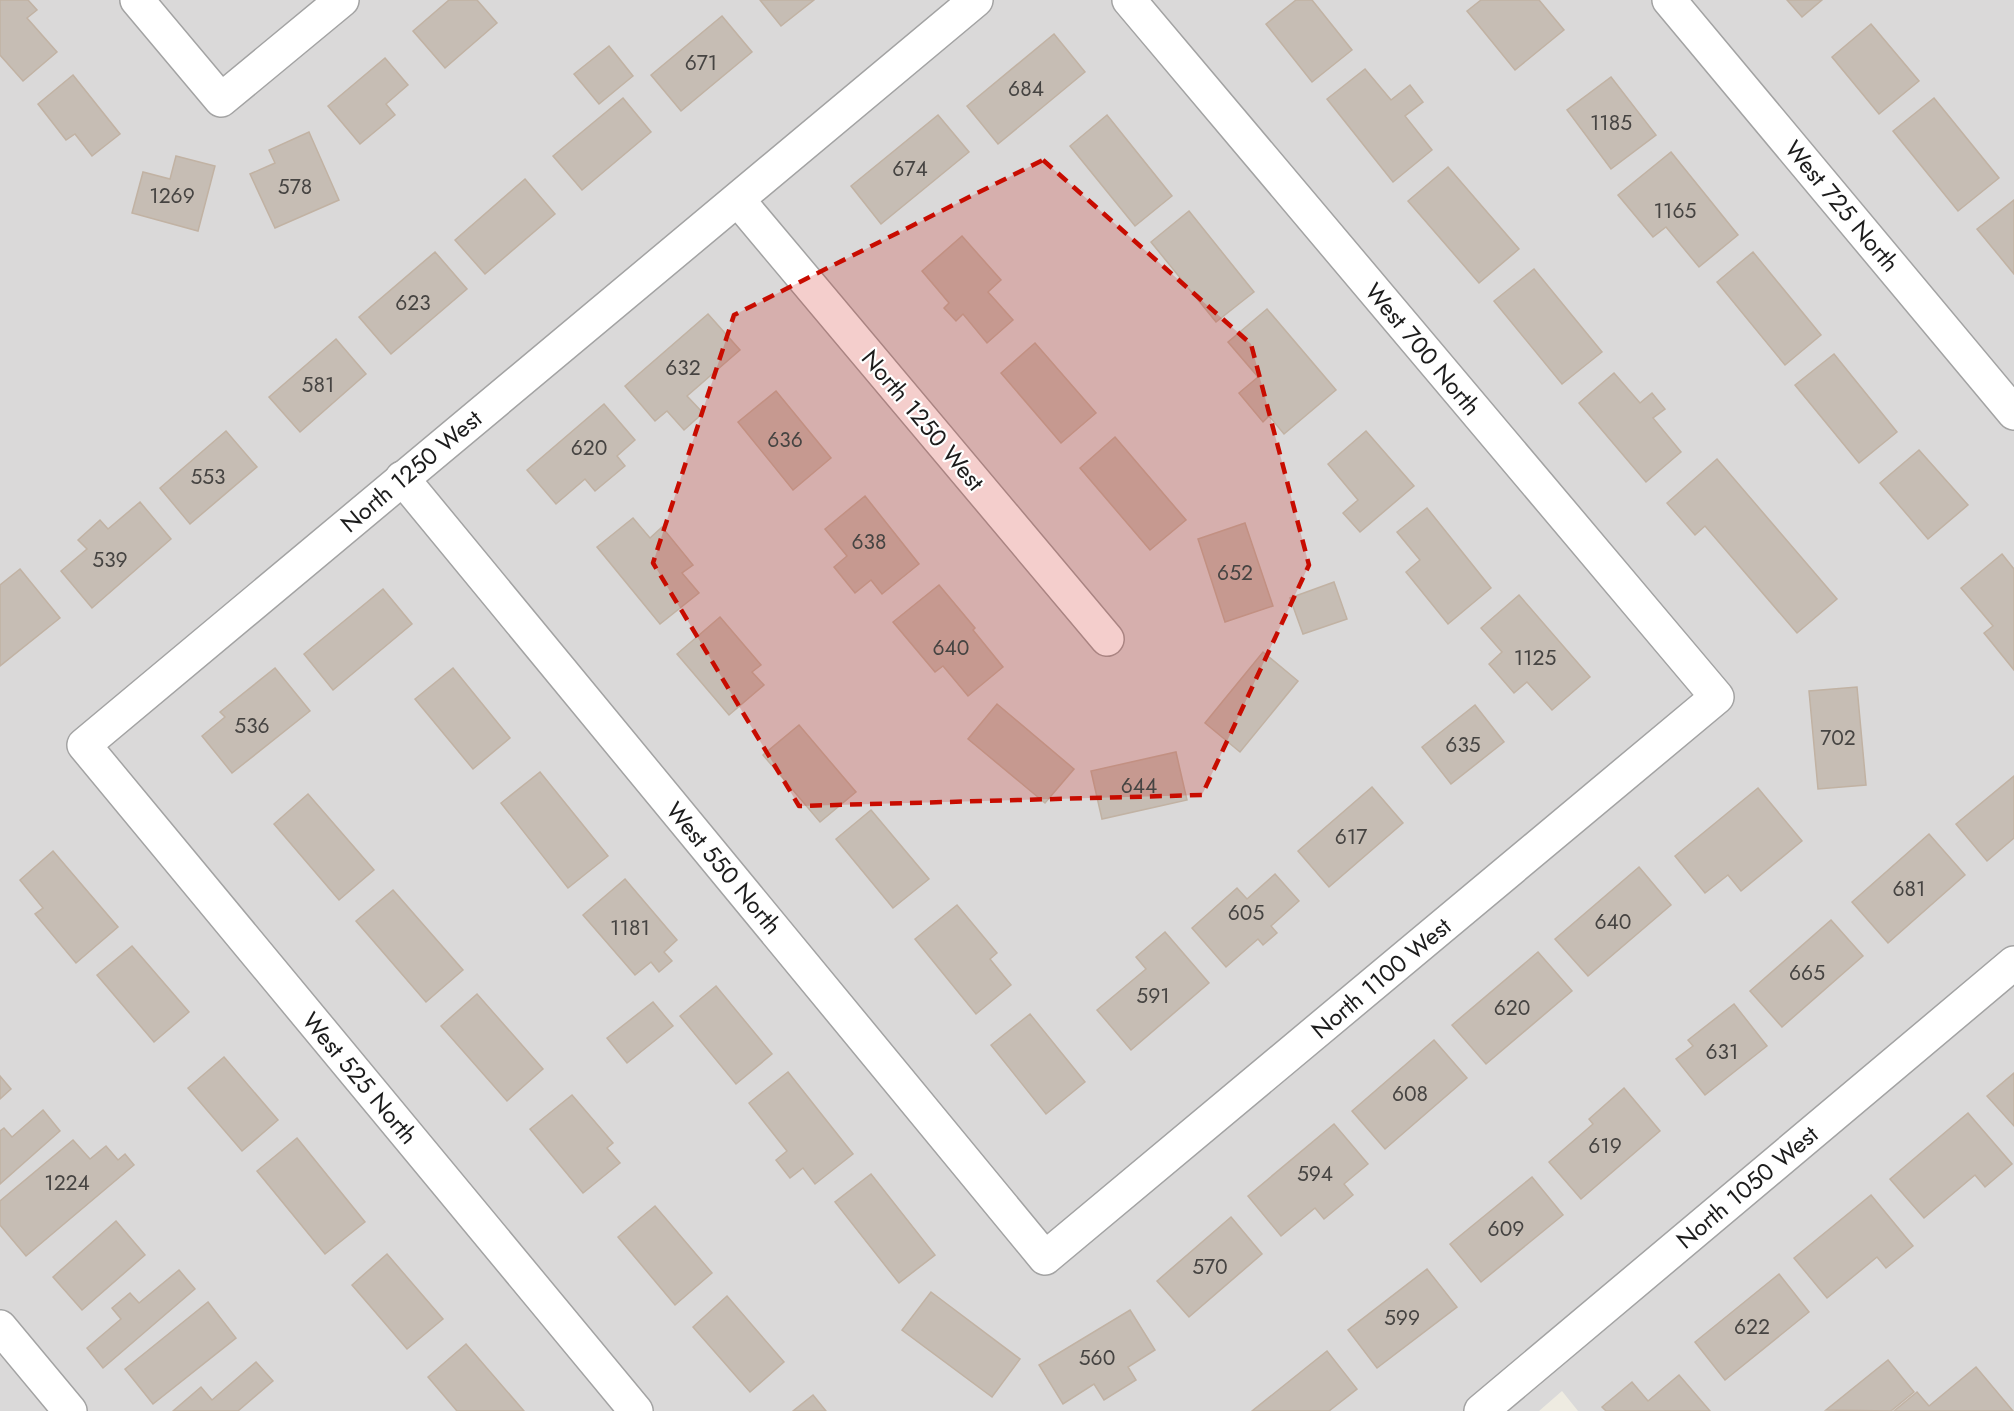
<svg xmlns="http://www.w3.org/2000/svg" width="2014" height="1411" font-family="Jost,sans-serif">
	<style>
		.residential { fill: #dad9d9 }
		.building { fill: #c6bdb4; stroke: #c1b2a3; stroke-width: 1.5 }
		.lines { fill: none; stroke-linecap: round; stroke-linejoin: round }
		.street-casing { stroke: #a3a3a3; stroke-width: 36 }
		.street { stroke: #fff; stroke-width: 33 }
		.marked { fill: #c80c00; fill-opacity: 0.2; stroke: #c80c00; stroke-width: 4.5; stroke-dasharray: 12 8; stroke-linejoin: round }
		.labels { text-anchor: middle; dominant-baseline: central; stroke-width: 4.5; stroke-linejoin: round; paint-order: stroke }
		.number-label { font-size: 21px; fill: #464442 }
		.street-label { font-size: 24px; fill: #1c1c1c; stroke: #fff }
	</style>
	<rect width="100%" height="100%" fill="#eeebe1"/>
	<polygon class="residential" points="0,0 2014,0 2014,1411 1578,1411 1562,1391 1539,1411 0,1411"/>
	<g class="building">
		<polygon points="0,0 28,0 37,10 27,18 57,52 23,81 0,55"/>
		<polygon points="449,0 477,0 497,23 445,68 413,31"/>
		<polygon points="760,0 814,0 781,26"/>
		<polygon points="1296,0 1312,0 1352,50 1312,82 1266,24"/>
		<polygon points="1481,0 1539,0 1564,30 1515,70 1467,11"/>
		<polygon points="1787,0 1822,0 1802,17"/>
		<polygon points="722,16 752,52 681,111 651,75"/>
		<polygon points="1871,24 1919,81 1879,114 1832,57"/>
		<polygon points="1054,34 1085,72 998,144 967,106"/>
		<polygon points="609,46 633,76 599,104 574,74"/>
		<polygon points="385,58 408,85 386,104 395,115 360,144 328,106"/>
		<polygon points="1365,69 1391,100 1410,85 1423,102 1405,116 1432,150 1393,182 1327,99"/>
		<polygon points="73,75 120,134 92,156 75,134 66,140 38,104"/>
		<polygon points="1611,77 1656,135 1611,169 1567,110"/>
		<polygon points="623,98 651,132 582,190 553,156"/>
		<polygon points="1934,98 1999,178 1958,211 1893,131"/>
		<polygon points="938,115 969,152 881,224 851,186"/>
		<polygon points="1107,115 1172,196 1135,226 1070,146"/>
		<polygon points="309,132 339,200 275,228 250,174 275,163 269,150"/>
		<polygon points="1671,152 1738,235 1699,267 1666,227 1653,237 1618,195"/>
		<polygon points="176,156 215,166 198,231 132,213 143,172 170,179"/>
		<polygon points="1448,167 1519,249 1479,283 1408,201"/>
		<polygon points="525,179 555,214 485,274 455,240"/>
		<polygon points="2014,200 2014,274 1977,229"/>
		<polygon points="1189,211 1254,292 1216,322 1151,242"/>
		<polygon points="962,236 1001,280 988,292 1013,320 987,343 963,314 956,321 944,308 949,303 922,271"/>
		<polygon points="435,252 467,289 391,354 359,317"/>
		<polygon points="1753,252 1821,335 1785,365 1717,282"/>
		<polygon points="1534,269 1602,352 1562,384 1494,301"/>
		<polygon points="1267,309 1336,390 1284,434 1269,416 1263,422 1239,393 1258,377 1228,342"/>
		<polygon points="708,314 740,350 687,396 703,413 684,430 667,411 655,421 625,386"/>
		<polygon points="336,339 366,374 300,432 269,397"/>
		<polygon points="1035,343 1096,413 1061,443 1001,373"/>
		<polygon points="1834,354 1897,432 1859,463 1795,385"/>
		<polygon points="1614,373 1640,403 1652,393 1665,409 1653,418 1681,452 1646,482 1579,403"/>
		<polygon points="776,391 831,458 793,490 738,422"/>
		<polygon points="604,404 635,440 617,456 625,466 595,491 585,479 556,504 527,470"/>
		<polygon points="226,431 257,467 190,524 160,488"/>
		<polygon points="1366,431 1414,486 1360,532 1343,513 1358,500 1328,464"/>
		<polygon points="1115,437 1186,520 1150,550 1080,468"/>
		<polygon points="1919,450 1968,505 1928,539 1880,483"/>
		<polygon points="1717,459 1837,599 1797,633 1705,526 1695,535 1667,503"/>
		<polygon points="865,496 919,564 882,594 871,580 855,593 834,567 847,556 825,529"/>
		<polygon points="140,502 171,539 92,608 61,571 87,549 78,540 100,520 108,529"/>
		<polygon points="1427,508 1491,588 1448,624 1406,572 1420,560 1397,532"/>
		<polygon points="633,518 650,538 662,527 693,565 682,573 699,593 660,624 597,547"/>
		<polygon points="1245,523 1273,606 1225,622 1198,539"/>
		<polygon points="2002,554 2014,569 2014,670 1984,633 1993,626 1961,588"/>
		<polygon points="20,569 60,618 0,666 0,585"/>
		<polygon points="1334,582 1347,619 1303,634 1290,598"/>
		<polygon points="939,585 975,628 973,630 1003,667 968,696 943,666 935,672 893,622"/>
		<polygon points="383,589 412,624 333,690 304,654"/>
		<polygon points="1519,595 1590,677 1552,710 1527,682 1514,693 1489,664 1502,652 1481,628"/>
		<polygon points="720,617 761,665 752,672 764,685 729,715 677,654"/>
		<polygon points="1263,652 1298,681 1240,752 1205,723"/>
		<polygon points="275,668 310,711 232,773 202,736 225,717 220,712"/>
		<polygon points="453,668 510,738 473,769 415,699"/>
		<polygon points="1857,687 1866,785 1818,789 1809,691"/>
		<polygon points="997,704 1074,769 1045,803 968,739"/>
		<polygon points="1475,705 1504,742 1451,784 1422,747"/>
		<polygon points="799,725 856,792 820,822 763,755"/>
		<polygon points="1176,752 1187,800 1102,819 1091,771"/>
		<polygon points="540,772 608,856 568,888 501,803"/>
		<polygon points="2014,776 2014,838 1987,861 1956,824"/>
		<polygon points="1372,787 1403,823 1329,887 1298,851"/>
		<polygon points="1758,788 1802,841 1741,891 1728,875 1705,893 1675,856"/>
		<polygon points="308,794 374,870 339,900 274,824"/>
		<polygon points="871,810 929,879 893,908 836,839"/>
		<polygon points="1929,834 1965,875 1888,943 1852,902"/>
		<polygon points="53,851 118,927 76,963 35,914 43,908 20,880"/>
		<polygon points="1639,867 1671,905 1588,976 1555,939"/>
		<polygon points="1275,874 1299,901 1271,926 1277,933 1263,945 1258,939 1226,967 1192,928 1237,888 1247,899"/>
		<polygon points="625,879 677,940 664,952 672,961 659,972 651,962 635,975 583,915"/>
		<polygon points="393,890 463,970 426,1002 356,921"/>
		<polygon points="957,905 997,953 990,959 1011,985 976,1014 915,939"/>
		<polygon points="1831,920 1863,956 1782,1027 1750,991"/>
		<polygon points="1165,932 1209,983 1131,1050 1097,1010 1146,969 1136,957"/>
		<polygon points="132,946 189,1012 154,1042 97,975"/>
		<polygon points="1538,952 1572,991 1486,1064 1452,1025"/>
		<polygon points="716,986 772,1054 736,1084 680,1016"/>
		<polygon points="477,994 543,1069 507,1101 441,1026"/>
		<polygon points="653,1002 673,1026 627,1063 607,1038"/>
		<polygon points="1734,1004 1767,1046 1705,1095 1676,1059 1693,1046 1688,1040"/>
		<polygon points="1030,1014 1085,1082 1046,1114 991,1045"/>
		<polygon points="1434,1040 1467,1078 1385,1149 1352,1111"/>
		<polygon points="224,1057 278,1120 242,1151 188,1088"/>
		<polygon points="788,1072 853,1154 815,1184 803,1168 790,1178 776,1160 787,1151 749,1103"/>
		<polygon points="2014,1073 2014,1126 1987,1096"/>
		<polygon points="0,1076 11,1089 0,1099"/>
		<polygon points="1624,1088 1660,1131 1581,1199 1549,1162 1593,1124 1589,1119"/>
		<polygon points="572,1095 613,1143 607,1148 620,1163 583,1193 530,1129"/>
		<polygon points="43,1110 60,1131 0,1184 0,1131 4,1128 12,1137"/>
		<polygon points="1968,1113 2012,1164 1985,1187 1975,1175 1924,1218 1890,1179"/>
		<polygon points="1334,1124 1368,1164 1344,1184 1353,1195 1324,1219 1315,1208 1281,1236 1248,1196"/>
		<polygon points="297,1138 365,1222 325,1254 257,1171"/>
		<polygon points="73,1140 90,1159 106,1146 118,1160 125,1154 134,1165 26,1256 0,1225 0,1201"/>
		<polygon points="871,1174 935,1255 899,1283 835,1202"/>
		<polygon points="1532,1177 1563,1215 1481,1282 1450,1244"/>
		<polygon points="1871,1195 1913,1246 1886,1268 1877,1257 1827,1298 1794,1258"/>
		<polygon points="655,1206 712,1273 675,1305 618,1237"/>
		<polygon points="1231,1217 1262,1254 1189,1317 1157,1281"/>
		<polygon points="116,1221 145,1255 82,1310 53,1277"/>
		<polygon points="387,1254 443,1319 407,1349 352,1285"/>
		<polygon points="1427,1269 1457,1307 1377,1368 1348,1330"/>
		<polygon points="179,1270 195,1289 103,1368 87,1348 121,1319 112,1308 130,1293 139,1303"/>
		<polygon points="1779,1274 1809,1312 1725,1380 1695,1342"/>
		<polygon points="931,1292 1020,1359 992,1397 902,1330"/>
		<polygon points="727,1296 784,1362 750,1392 693,1327"/>
		<polygon points="208,1302 236,1338 153,1404 125,1369"/>
		<polygon points="1130,1310 1155,1350 1128,1367 1136,1380 1104,1400 1094,1384 1063,1404 1039,1365"/>
		<polygon points="466,1344 524,1411 457,1411 428,1377"/>
		<polygon points="1327,1351 1357,1389 1329,1411 1252,1411"/>
		<polygon points="1888,1360 1914,1392 1891,1411 1826,1410"/>
		<polygon points="256,1362 273,1381 238,1411 173,1411 201,1387 212,1400"/>
		<polygon points="1976,1367 2013,1411 1894,1411 1917,1392 1929,1406"/>
		<polygon points="1679,1375 1710,1411 1606,1411 1602,1407 1632,1382 1648,1401"/>
		<polygon points="813,1395 826,1411 793,1411"/>
	</g>
	<g class="lines">
		<defs>
			<g id="street">
				<polyline points="137,0 221,100 342,0"/>
				<polyline points="1669,0 2014,413"/>
				<polyline points="738,200 1107,639"/>
				<polyline points="402,478 1045,1258 1717,697 1129,0"/>
				<polyline points="0,1327 70,1411"/>
				<polyline points="636,1411 84,745 976,0"/>
				<polyline points="1481,1411 2014,963"/>
			</g>
		</defs>
		<use href="#street" class="street-casing"/>
		<use href="#street" class="street"/>
	</g>
	<path class="marked" d="M1043 160 1251 344 1309 565 1202 795 799 806 653 563 734 315Z"/>
	<g class="labels">
		<g class="number-label">
			<text x="701" y="63">671</text>
			<text x="1026" y="89">684</text>
			<text x="1611" y="123">1185</text>
			<text x="910" y="169">674</text>
			<text x="295" y="187">578</text>
			<text x="172" y="196">1269</text>
			<text x="1675" y="211">1165</text>
			<text x="413" y="303">623</text>
			<text x="683" y="368">632</text>
			<text x="318" y="385">581</text>
			<text x="785" y="440">636</text>
			<text x="589" y="448">620</text>
			<text x="208" y="477">553</text>
			<text x="869" y="542">638</text>
			<text x="110" y="560">539</text>
			<text x="1235" y="573">652</text>
			<text x="951" y="648">640</text>
			<text x="1535" y="658">1125</text>
			<text x="252" y="726">536</text>
			<text x="1838" y="738">702</text>
			<text x="1463" y="745">635</text>
			<text x="1139" y="786">644</text>
			<text x="1351" y="837">617</text>
			<text x="1909" y="889">681</text>
			<text x="1246" y="913">605</text>
			<text x="1613" y="922">640</text>
			<text x="630" y="928">1181</text>
			<text x="1807" y="973">665</text>
			<text x="1153" y="996">591</text>
			<text x="1512" y="1008">620</text>
			<text x="1722" y="1052">631</text>
			<text x="1410" y="1094">608</text>
			<text x="1605" y="1146">619</text>
			<text x="1315" y="1174">594</text>
			<text x="67" y="1183">1224</text>
			<text x="1506" y="1229">609</text>
			<text x="1210" y="1267">570</text>
			<text x="1402" y="1318">599</text>
			<text x="1752" y="1327">622</text>
			<text x="1097" y="1358">560</text>
		</g>
		<g class="street-label">
			<text transform="translate(1842 206) rotate(50)">West 725 North</text>
			<text transform="translate(1423 349) rotate(50)">West 700 North</text>
			<text transform="translate(923 420) rotate(50)">North 1250 West</text>
			<text transform="translate(411 471) rotate(-40)">North 1250 West</text>
			<text transform="translate(724 868) rotate(50)">West 550 North</text>
			<text transform="translate(1381 978) rotate(-40)">North 1100 West</text>
			<text transform="translate(360 1078) rotate(50)">West 525 North</text>
			<text transform="translate(1747 1187) rotate(-40)">North 1050 West</text>
		</g>
	</g>
</svg>
